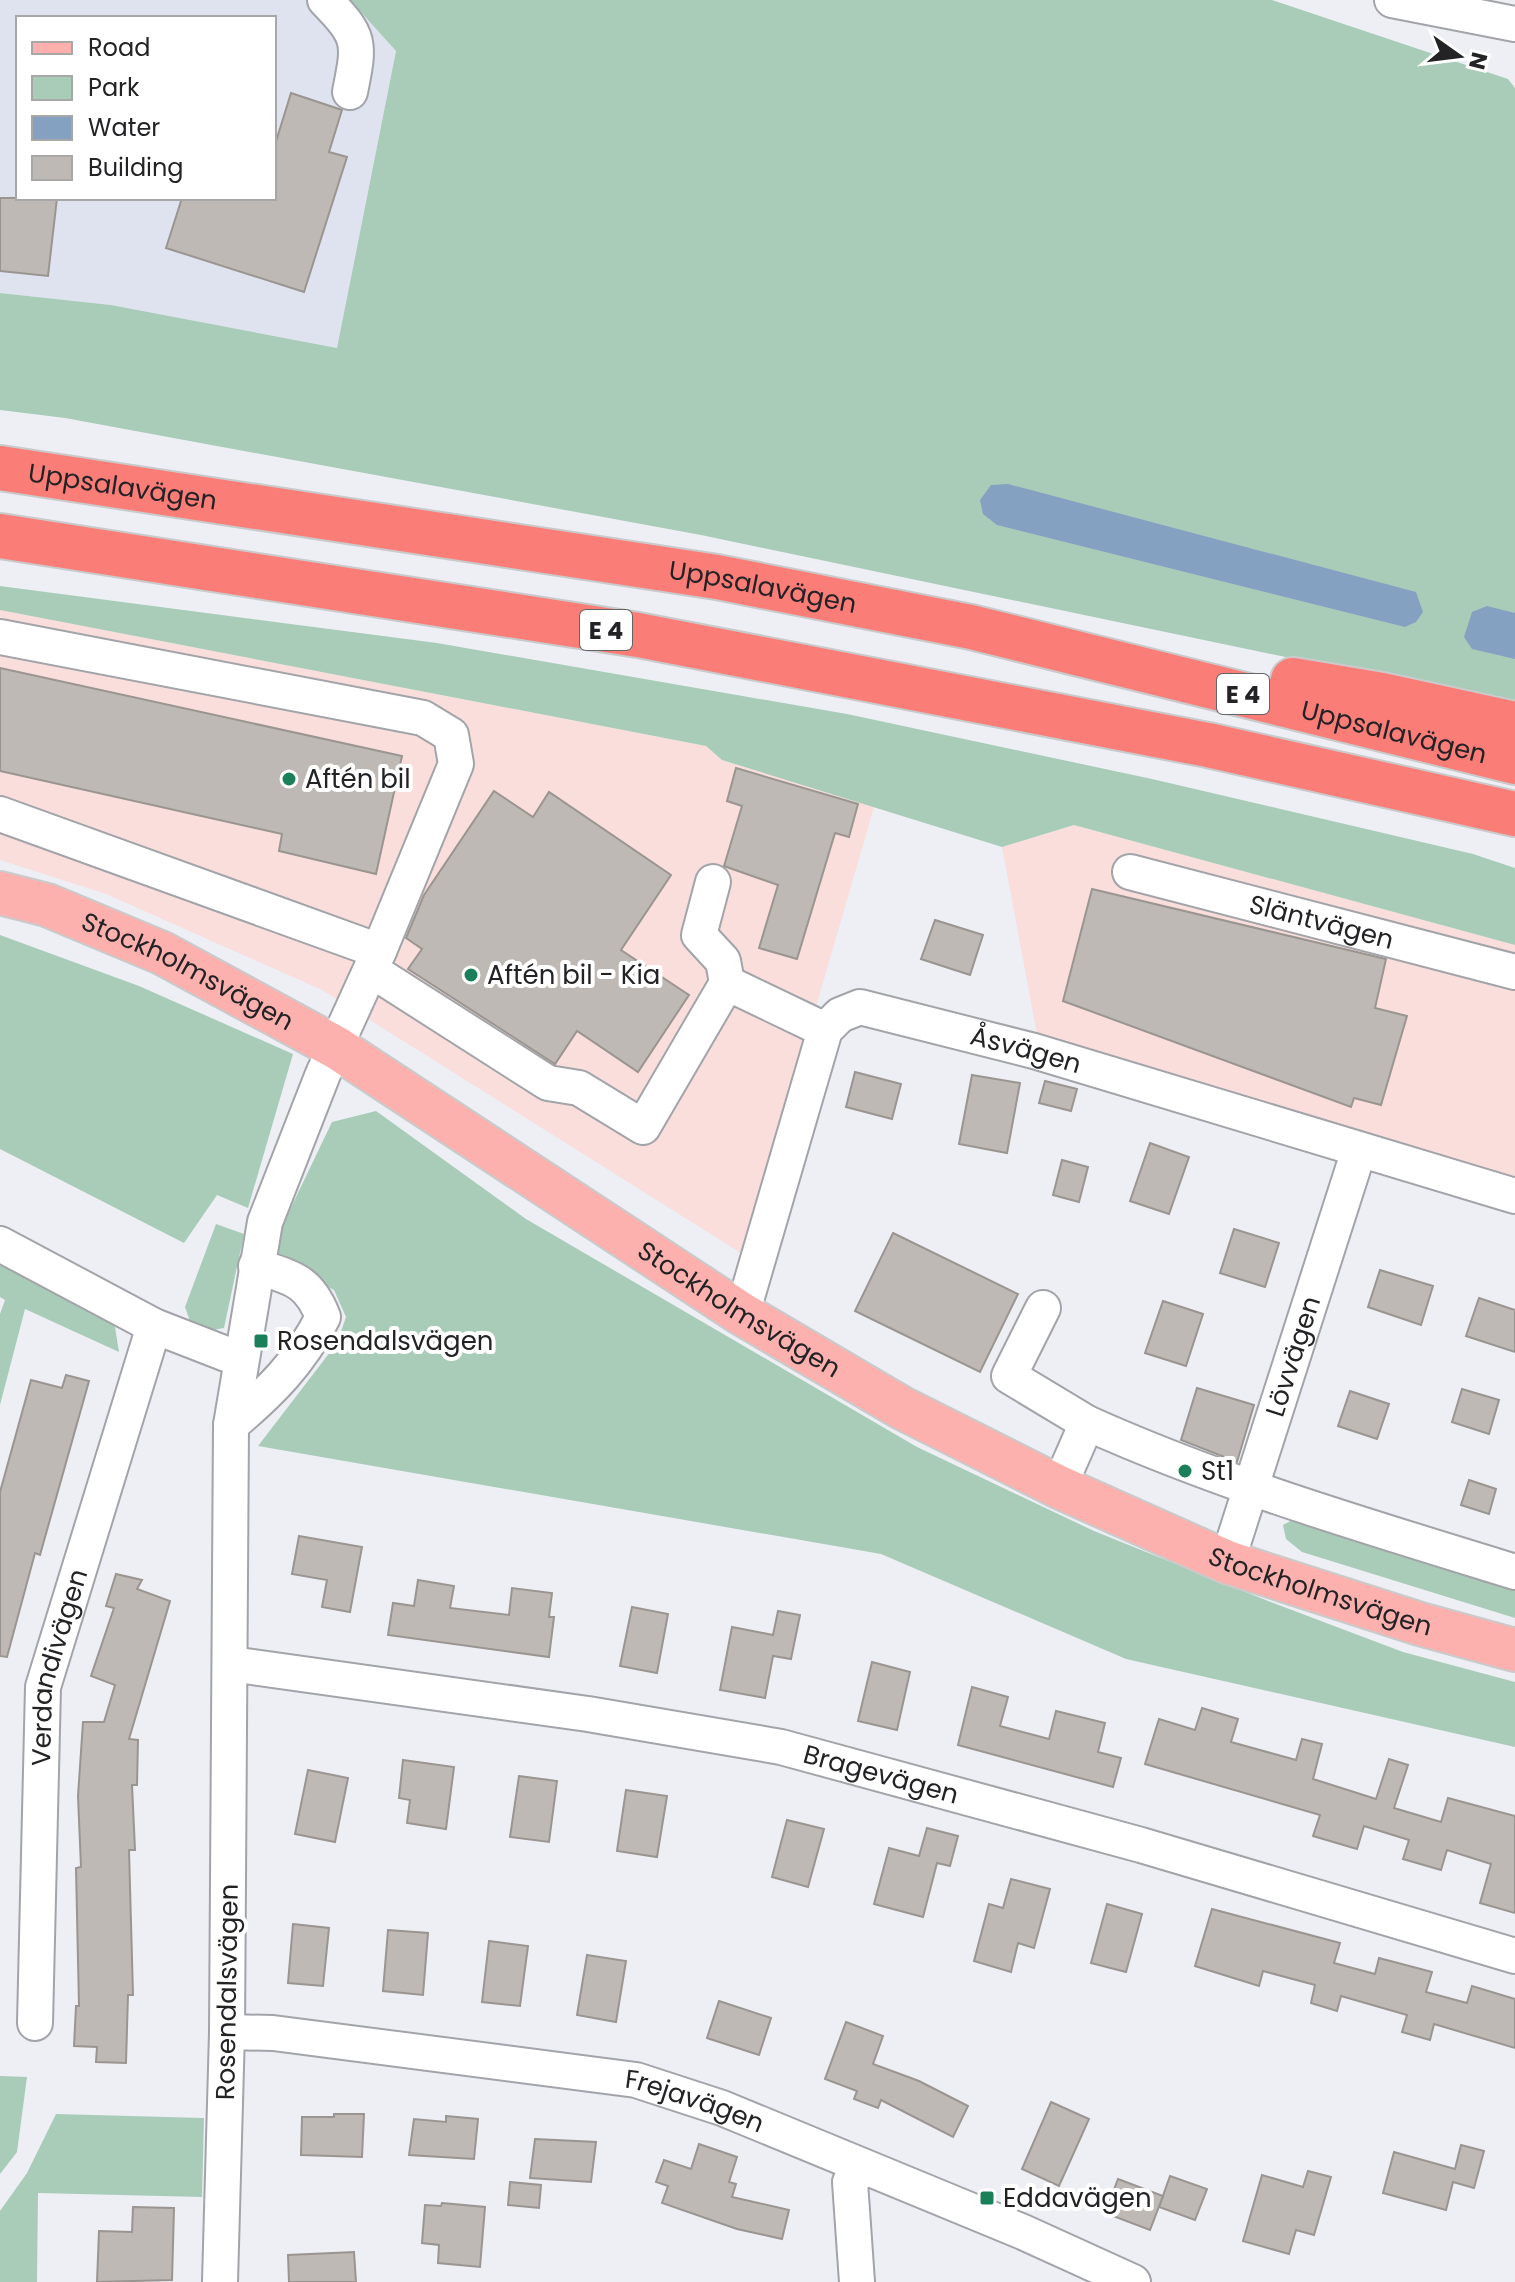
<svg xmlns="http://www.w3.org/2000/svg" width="1515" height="2282" font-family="Poppins,sans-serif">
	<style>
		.built { fill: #dfe3f0; fill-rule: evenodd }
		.industrial { fill: #f9dedc }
		.green { fill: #a9ccb9 }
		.water { fill: #85a1c2 }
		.building { fill: #beb9b4; stroke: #9a9590; stroke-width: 2 }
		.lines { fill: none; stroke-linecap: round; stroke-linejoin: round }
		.minor-casing { stroke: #a2a4a9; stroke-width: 38 }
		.major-casing { stroke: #cacacb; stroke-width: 46 }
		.highway-casing { stroke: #cacacb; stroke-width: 48 }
		.minor { stroke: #fff; stroke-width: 34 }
		.major { stroke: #fdb1ae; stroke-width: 42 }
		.highway { stroke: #fb7d78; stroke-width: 44 }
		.poi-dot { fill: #1b8059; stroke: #fff; stroke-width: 3 }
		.labels { text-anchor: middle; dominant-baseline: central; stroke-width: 8; stroke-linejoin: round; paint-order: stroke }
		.shield { fill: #fff; stroke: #656567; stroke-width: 2 }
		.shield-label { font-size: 24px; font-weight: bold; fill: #232326 }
		.street-label { font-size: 26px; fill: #232326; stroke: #fff }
		.poi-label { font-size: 26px; fill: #232326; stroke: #fff; text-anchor: start }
	</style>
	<rect width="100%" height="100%" fill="#edeff5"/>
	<path class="built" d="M0 0H350L396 51 337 348 111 305 0 293ZM18 18H274V198H18Z"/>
	<g class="industrial">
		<polygon points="0,610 706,746 722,760 874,807 744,1255 322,990 106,894 0,860"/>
		<polygon points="1074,825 1515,945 1515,1191 1039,1045 1002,847"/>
	</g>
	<g class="green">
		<polygon points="350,0 1272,0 1508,79 1515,88 1515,705 701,535 65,418 0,410 0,293 111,305 337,348 396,51"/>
		<polygon points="0,586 437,643 847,714 1152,779 1473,854 1515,868 1515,945 1074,825 1002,847 722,760 706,746 0,610"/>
		<polygon points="0,935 139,986 293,1054 248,1208 217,1195 184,1243 0,1149"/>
		<polygon points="376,1111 526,1219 917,1447 1094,1531 1263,1599 1403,1652 1515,1682 1515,1747 1126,1659 881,1554 258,1446 337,1343 346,1317 334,1290 274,1258 284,1222 332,1122"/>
		<polygon points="216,1224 244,1234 224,1328 206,1331 191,1324 185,1307"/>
		<polygon points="0,1263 96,1312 115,1327 119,1352 25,1309 0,1405 0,1314 5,1300 0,1297"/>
		<polygon points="1298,1517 1515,1588 1515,1618 1302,1552 1286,1539 1283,1525"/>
		<polygon points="0,2076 27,2077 17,2152 0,2174"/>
		<polygon points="56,2114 204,2118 202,2197 38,2193 37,2282 0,2282 0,2211 27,2173"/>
	</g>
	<g class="water">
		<polygon points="1008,484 1416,592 1423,612 1416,622 1405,627 997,525 983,514 980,500 991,485"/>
		<polygon points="1487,606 1515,613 1515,659 1472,649 1464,637 1472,612"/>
	</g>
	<g class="building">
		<polygon points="291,93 342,110 329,152 347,157 304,292 166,248 182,198 274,198 274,148"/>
		<polygon points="0,198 57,198 48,276 0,271"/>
		<polygon points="0,668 402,756 376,874 279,851 282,834 0,771"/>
		<polygon points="736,768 858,804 849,837 835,833 797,959 759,948 778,885 724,866 742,806 727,801"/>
		<polygon points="494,791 533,817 549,792 671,875 621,950 689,995 638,1072 577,1031 555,1064 408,969 422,949 406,938 424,895"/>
		<polygon points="1092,889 1386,959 1375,1008 1407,1016 1381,1105 1354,1098 1351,1107 1063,1001"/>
		<polygon points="935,920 983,935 970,975 921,959"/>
		<polygon points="855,1072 901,1084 892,1119 846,1107"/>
		<polygon points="972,1075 1020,1083 1007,1153 959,1144"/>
		<polygon points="1045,1081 1077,1089 1071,1111 1039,1103"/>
		<polygon points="1150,1143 1189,1157 1169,1214 1130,1201"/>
		<polygon points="1062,1160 1088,1167 1079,1202 1053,1195"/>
		<polygon points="1234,1229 1279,1243 1265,1287 1220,1273"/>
		<polygon points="893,1233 1018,1294 980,1372 855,1311"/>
		<polygon points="1380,1270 1433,1286 1421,1325 1368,1307"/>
		<polygon points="1479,1298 1515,1310 1515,1352 1466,1336"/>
		<polygon points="1163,1301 1203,1314 1186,1366 1145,1353"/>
		<polygon points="66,1375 89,1381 40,1555 35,1553 7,1657 0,1656 0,1492 31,1380 62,1388"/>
		<polygon points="1197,1388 1254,1405 1237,1462 1181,1440"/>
		<polygon points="1462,1389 1499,1400 1489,1434 1452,1422"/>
		<polygon points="1350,1391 1389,1404 1377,1439 1338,1426"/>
		<polygon points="1469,1480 1496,1489 1489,1514 1461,1505"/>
		<polygon points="299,1536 362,1547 350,1612 322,1607 327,1580 292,1574"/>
		<polygon points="116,1574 142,1580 137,1589 170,1601 129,1739 138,1740 137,1785 132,1785 135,1850 129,1850 133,1995 128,1995 126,2063 96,2062 97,2047 74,2046 76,2006 79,2006 76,1868 81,1867 78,1796 83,1722 104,1722 115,1685 91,1676 114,1608 106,1606"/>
		<polygon points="418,1580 454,1586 450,1608 509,1615 512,1588 552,1593 549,1617 554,1617 549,1657 388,1635 393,1603 414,1606"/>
		<polygon points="632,1607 668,1614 657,1673 620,1666"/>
		<polygon points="778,1611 800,1615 791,1659 773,1656 765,1698 720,1690 732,1627 773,1635"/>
		<polygon points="872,1662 910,1672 897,1730 858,1721"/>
		<polygon points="972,1687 1008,1697 1000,1726 1049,1739 1056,1711 1105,1723 1098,1752 1121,1758 1113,1787 958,1745"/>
		<polygon points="1202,1708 1238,1719 1231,1742 1296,1760 1302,1739 1322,1744 1313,1779 1376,1799 1389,1759 1408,1765 1394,1808 1441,1822 1448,1798 1515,1816 1515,1913 1480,1903 1491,1864 1447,1850 1441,1870 1403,1859 1409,1840 1364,1826 1357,1849 1313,1836 1320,1815 1145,1764 1159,1719 1195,1730"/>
		<polygon points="403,1760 454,1767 446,1829 407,1823 410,1800 399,1798"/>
		<polygon points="308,1770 348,1778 335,1842 295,1834"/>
		<polygon points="519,1776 557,1781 549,1842 510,1837"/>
		<polygon points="626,1790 667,1796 657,1857 617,1851"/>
		<polygon points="787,1820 824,1829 808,1887 772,1877"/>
		<polygon points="927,1828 958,1836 950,1866 937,1863 923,1917 874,1904 889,1848 919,1856"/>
		<polygon points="1011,1879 1050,1889 1034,1948 1018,1943 1011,1972 974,1961 989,1904 1003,1908"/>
		<polygon points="1107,1904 1142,1914 1126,1972 1091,1963"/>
		<polygon points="1212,1909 1340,1943 1334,1963 1375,1974 1379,1958 1432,1972 1426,1992 1467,2003 1472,1986 1515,1999 1515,2048 1434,2024 1430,2040 1402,2032 1407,2015 1341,1996 1337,2011 1311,2003 1315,1985 1263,1971 1259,1986 1195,1966"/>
		<polygon points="293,1924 329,1928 323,1986 288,1983"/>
		<polygon points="388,1930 428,1933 423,1995 383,1991"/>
		<polygon points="489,1941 528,1946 520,2006 482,2002"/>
		<polygon points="587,1955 626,1961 616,2022 577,2015"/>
		<polygon points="719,2001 771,2018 759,2055 707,2038"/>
		<polygon points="846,2022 883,2036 873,2064 919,2081 968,2106 953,2137 881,2100 878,2108 854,2099 857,2091 825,2079"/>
		<polygon points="1051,2102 1089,2119 1059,2186 1022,2169"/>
		<polygon points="334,2114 364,2114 362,2157 301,2155 302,2117 334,2117"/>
		<polygon points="446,2116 478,2119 474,2159 409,2155 414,2119 446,2122"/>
		<polygon points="535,2139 596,2142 591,2182 530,2178"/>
		<polygon points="699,2144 737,2157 729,2182 736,2184 732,2197 789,2210 782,2239 737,2229 662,2203 668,2186 656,2182 664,2160 691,2169"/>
		<polygon points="1461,2145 1484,2151 1474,2188 1453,2182 1446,2210 1383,2193 1394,2152 1455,2169"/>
		<polygon points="1308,2171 1331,2177 1314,2235 1296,2230 1289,2254 1243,2241 1262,2175 1303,2187"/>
		<polygon points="1170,2176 1207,2189 1195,2220 1159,2207"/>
		<polygon points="1118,2179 1163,2196 1150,2230 1105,2213"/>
		<polygon points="510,2182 541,2185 539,2208 508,2205"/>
		<polygon points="442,2203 485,2207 480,2267 438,2263 439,2245 422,2243 425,2205 441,2206"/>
		<polygon points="133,2207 174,2208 172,2280 97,2282 99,2231 132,2232"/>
		<polygon points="354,2252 356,2282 289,2282 288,2255"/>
	</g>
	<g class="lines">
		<defs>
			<g id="minor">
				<path d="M325 0C361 37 360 42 350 92"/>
				<polyline points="1392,0 1515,24"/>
				<polyline points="0,637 423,718 451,735 456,764 379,951 323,1074 265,1222 231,1425 227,2032 220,2282"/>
				<polyline points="0,814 379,951"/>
				<path id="s1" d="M1130 872 1515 972"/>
				<polyline points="713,882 699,935 723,961 727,983"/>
				<polyline points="371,970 548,1083 579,1088 643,1127 727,983 825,1030"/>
				<polyline points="0,1244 154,1326 239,1359"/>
				<polyline points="1043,1308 1009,1376 1087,1423"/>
				<path id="s2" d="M742 1314 825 1030 840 1015 860 1007 1034 1051 1515 1196"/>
				<path d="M231 1425C269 1393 300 1363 323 1317 309 1280 292 1278 256 1266"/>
				<path d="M1059 1487 1087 1423C1225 1485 1370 1527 1515 1572"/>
				<path id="s3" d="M1227 1562 1359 1150"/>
				<path id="s4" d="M231 1664 588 1714 781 1747 1141 1845 1515 1956"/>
				<path id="s5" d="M35 2023 43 1687 154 1326"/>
				<path id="s6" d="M227 2032 273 2033 636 2080 722 2108 1023 2232 1133 2282"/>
				<polyline points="857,2282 850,2182 862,2168"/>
			</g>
			<g id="major">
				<path id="s7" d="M0 893 47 905 162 953 337 1048 742 1314 902 1408 1059 1487 1227 1562 1420 1624 1515 1650"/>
			</g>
			<g id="highway">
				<path id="s8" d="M0 468 717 577 971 627 1515 762"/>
				<polyline points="0,536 638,635 1208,745 1515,814"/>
				<polyline points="1293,680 1382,695 1515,724"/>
			</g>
		</defs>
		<use href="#minor" class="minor-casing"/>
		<use href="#major" class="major-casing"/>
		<use href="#highway" class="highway-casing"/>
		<use href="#minor" class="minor"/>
		<use href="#major" class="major"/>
		<use href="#highway" class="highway"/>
	</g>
	<g class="poi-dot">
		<circle cx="289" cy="779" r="8"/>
		<circle cx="471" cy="975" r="8"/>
		<rect x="253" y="1333" width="16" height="16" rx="4"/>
		<circle cx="1185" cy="1471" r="8"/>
		<rect x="979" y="2190" width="16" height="16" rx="4"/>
	</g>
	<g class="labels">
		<g class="shield">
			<rect x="580" y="610" width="52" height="40" rx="6"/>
			<rect x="1217" y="674" width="52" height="40" rx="6"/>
		</g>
		<g class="shield-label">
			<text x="606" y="630">E 4</text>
			<text x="1243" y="694">E 4</text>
		</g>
		<g class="street-label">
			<text stroke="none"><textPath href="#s8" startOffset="124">Uppsalavägen</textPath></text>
			<text stroke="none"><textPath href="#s8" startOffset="772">Uppsalavägen</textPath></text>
			<text stroke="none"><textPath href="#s8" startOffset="1420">Uppsalavägen</textPath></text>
			<text stroke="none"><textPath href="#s1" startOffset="198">Släntvägen</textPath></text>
			<text stroke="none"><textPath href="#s7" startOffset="204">Stockholmsvägen</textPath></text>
			<text stroke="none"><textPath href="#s2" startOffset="510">Åsvägen</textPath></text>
			<text stroke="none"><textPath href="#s7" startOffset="852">Stockholmsvägen</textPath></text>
			<text stroke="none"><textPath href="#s3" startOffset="216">Lövvägen</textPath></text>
			<text stroke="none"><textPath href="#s7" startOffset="1500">Stockholmsvägen</textPath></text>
			<text stroke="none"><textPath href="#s5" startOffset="358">Verdandivägen</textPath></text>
			<text stroke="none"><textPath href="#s4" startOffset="660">Bragevägen</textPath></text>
			<text transform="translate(227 1992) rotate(-89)">Rosendalsvägen</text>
			<text stroke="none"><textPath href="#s6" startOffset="474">Frejavägen</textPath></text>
		</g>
		<g class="poi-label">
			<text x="305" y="779">Aftén bil</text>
			<text x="487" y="975">Aftén bil - Kia</text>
			<text x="277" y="1341">Rosendalsvägen</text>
			<text x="1201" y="1471">St1</text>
			<text x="1003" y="2198">Eddavägen</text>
		</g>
	</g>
	<rect x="16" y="16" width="260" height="184" fill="#ffffff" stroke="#a7a7a8" stroke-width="2"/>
	<rect x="32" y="42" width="40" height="12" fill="#fdb1ae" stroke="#a7a7a8" stroke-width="2"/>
	<text x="88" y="56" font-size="24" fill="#232326">Road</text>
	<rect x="32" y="76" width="40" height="24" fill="#a9ccb9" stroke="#a7a7a8" stroke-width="2"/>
	<text x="88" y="96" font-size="24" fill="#232326">Park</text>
	<rect x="32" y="116" width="40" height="24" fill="#85a1c2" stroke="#a7a7a8" stroke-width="2"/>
	<text x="88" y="136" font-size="24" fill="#232326">Water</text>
	<rect x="32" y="156" width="40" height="24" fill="#beb9b4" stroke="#a7a7a8" stroke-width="2"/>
	<text x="88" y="176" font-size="24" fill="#232326">Building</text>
	<g transform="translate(1459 56) rotate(104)" stroke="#ffffff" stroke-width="6" paint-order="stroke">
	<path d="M0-6L14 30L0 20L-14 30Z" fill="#232326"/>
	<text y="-12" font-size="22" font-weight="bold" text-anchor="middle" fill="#232326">N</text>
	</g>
</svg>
